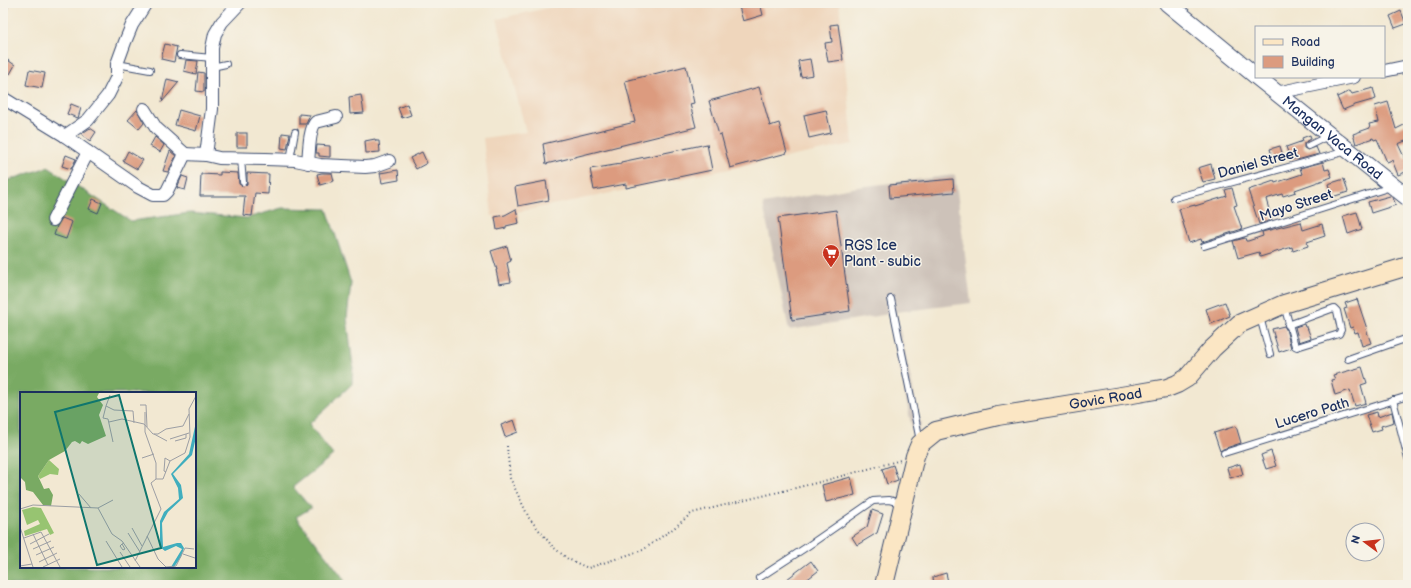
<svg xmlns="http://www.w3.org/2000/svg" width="1411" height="588" font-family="'Balsamiq Sans',sans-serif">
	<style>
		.built { fill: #efd6bc }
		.industrial { fill: #cdc2b9 }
		.forest { fill: #79aa63; stroke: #4a6c60; fill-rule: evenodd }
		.building { fill: #dc9b7f }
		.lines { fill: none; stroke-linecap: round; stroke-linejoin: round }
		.service-casing { stroke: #3b4b6f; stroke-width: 8 }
		.minor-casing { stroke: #3b4b6f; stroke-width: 14 }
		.tertiary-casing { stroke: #3b4b6f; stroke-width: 18 }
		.secondary-casing { stroke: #3b4b6f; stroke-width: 20 }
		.path { stroke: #3b4b6f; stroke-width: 2; stroke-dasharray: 1 3; stroke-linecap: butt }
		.service { stroke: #fff; stroke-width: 6 }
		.minor { stroke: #fff; stroke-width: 12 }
		.tertiary { stroke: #fff; stroke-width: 16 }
		.secondary { stroke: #fbe6c4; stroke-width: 18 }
		.labels { text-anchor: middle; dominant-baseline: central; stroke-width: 3; stroke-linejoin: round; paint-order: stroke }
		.street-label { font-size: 14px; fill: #1b2f5e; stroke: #f7f3e8 }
		.poi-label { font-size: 14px; fill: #1b2f5e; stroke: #f7f3e8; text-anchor: start }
		.inset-road { fill: none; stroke: #9c9ea4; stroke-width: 1 }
		.view { fill: #0f766e; fill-opacity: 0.15; stroke: #0f766e; stroke-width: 2 }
		.inset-edge { fill: none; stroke: #1b2f5e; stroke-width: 2 }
	</style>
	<rect width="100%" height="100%" fill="#f7f3e8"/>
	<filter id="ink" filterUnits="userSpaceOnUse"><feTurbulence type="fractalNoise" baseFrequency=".025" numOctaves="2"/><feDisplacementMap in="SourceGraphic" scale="8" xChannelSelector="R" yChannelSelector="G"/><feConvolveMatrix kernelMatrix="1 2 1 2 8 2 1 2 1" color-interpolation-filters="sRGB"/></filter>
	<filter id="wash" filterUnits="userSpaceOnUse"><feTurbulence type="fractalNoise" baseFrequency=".012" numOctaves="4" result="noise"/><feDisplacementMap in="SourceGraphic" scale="16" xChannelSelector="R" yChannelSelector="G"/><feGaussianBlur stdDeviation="0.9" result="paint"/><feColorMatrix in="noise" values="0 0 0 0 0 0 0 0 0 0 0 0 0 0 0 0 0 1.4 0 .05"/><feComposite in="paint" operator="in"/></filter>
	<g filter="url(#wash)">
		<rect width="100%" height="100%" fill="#f2e8d2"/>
		<polygon class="built" points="571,3 839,3 853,144 527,210 492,216 483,138 526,132 497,19"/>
		<polygon class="industrial" points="955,175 971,303 896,312 921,425 914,439 889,314 789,330 763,204 858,187"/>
		<path class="forest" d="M48 167 131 221 190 213 247 218 282 208 327 209 351 283 347 318 353 366 352 384 309 424 333 455 293 487 311 508 296 517 341 575 347 585H3V182ZM21 393H195V567H21Z"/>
		<g id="blocks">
			<g class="building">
				<polygon points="738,3 760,3 763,15 743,21"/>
				<polygon points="1401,11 1406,24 1395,28 1390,16"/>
				<polygon points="838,24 843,60 828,62 825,43 832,42 830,25"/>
				<polygon points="165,44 177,47 174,62 161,59"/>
				<polygon points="3,57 15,65 10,74 3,70"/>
				<polygon points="810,59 813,75 801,77 798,61"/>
				<polygon points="186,60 198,61 196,74 184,71"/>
				<polygon points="686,66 694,103 690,104 696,127 546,164 543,144 635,122 625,81"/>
				<polygon points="29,70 45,73 42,88 26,85"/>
				<polygon points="198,72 204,73 204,92 196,91"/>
				<polygon points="167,79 179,82 162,102"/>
				<polygon points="759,87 770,126 779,123 787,153 730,168 721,134 719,135 709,101"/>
				<polygon points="1373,88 1376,99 1355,105 1343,110 1337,97 1350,91 1352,94"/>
				<polygon points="361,95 364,113 350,114 349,97"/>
				<polygon points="1388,102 1396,129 1408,123 1408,140 1398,144 1405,159 1408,158 1408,171 1398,175 1392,160 1387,162 1377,139 1374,140 1373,138 1356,144 1353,134 1370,128 1369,124 1379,122 1375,106"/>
				<polygon points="71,104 81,108 78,118 67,114"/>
				<polygon points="407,104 411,115 402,118 398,108"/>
				<polygon points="137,110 144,123 139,129 128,120"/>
				<polygon points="179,110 200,116 196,131 175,125"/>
				<polygon points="826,110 831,133 809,138 804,115"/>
				<polygon points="299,114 310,115 306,124 299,124"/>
				<polygon points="90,128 96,132 90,141 81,134"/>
				<rect x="237" y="133" width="10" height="14"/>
				<polygon points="282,133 290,134 287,149 281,148"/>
				<polygon points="1310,135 1311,139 1304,143 1304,148 1308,150 1316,147 1319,154 1297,160 1296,158 1291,160 1286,147 1303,141 1302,138"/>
				<polygon points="155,137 164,145 160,152 150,146"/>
				<polygon points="375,139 376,141 379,141 380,152 366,153 365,141"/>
				<polygon points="707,144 712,170 626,188 626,184 594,190 590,169 621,164 621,162"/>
				<polygon points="317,145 330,146 330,157 319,156 319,153 316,153"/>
				<polygon points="1280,146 1283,156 1273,159 1270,149"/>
				<polygon points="128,151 143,160 137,169 123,161"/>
				<polygon points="170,151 176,156 168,172 163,171"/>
				<polygon points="422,152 427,163 416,169 410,158"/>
				<polygon points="66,155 76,159 71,169 62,166"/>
				<polygon points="1323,162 1325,170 1329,169 1332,177 1295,190 1296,192 1283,196 1282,194 1266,199 1272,220 1259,224 1248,190 1274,181 1275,183 1302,174 1300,168"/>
				<polygon points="1211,164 1215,179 1203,182 1198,168"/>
				<polygon points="398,170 399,180 382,183 380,173"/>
				<polygon points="220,172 238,173 239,184 243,186 247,184 247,173 269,174 268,194 255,193 252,216 243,215 245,196 200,196 201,174 220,175"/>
				<polygon points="322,173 332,173 334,181 320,185 317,174"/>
				<polygon points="182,176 188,178 185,190 177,188"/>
				<polygon points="953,179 954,192 890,198 889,185"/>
				<polygon points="1344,179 1348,192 1332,197 1328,184"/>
				<polygon points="546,181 549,200 518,206 515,187"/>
				<polygon points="1232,188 1237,205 1234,206 1242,229 1202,242 1201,239 1189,243 1179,209 1195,205 1195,206 1227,196 1225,190"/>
				<polygon points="1390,196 1393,198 1396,205 1371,213 1368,202"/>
				<polygon points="93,199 102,203 98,213 89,209"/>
				<polygon points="516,209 519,223 506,226 506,228 497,230 495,217 505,215"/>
				<polygon points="836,210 850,311 792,320 778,218"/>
				<polygon points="1357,212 1362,229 1348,234 1343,216"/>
				<polygon points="62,218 72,222 66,239 54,235 57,226"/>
				<polygon points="1301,222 1303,230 1322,224 1325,236 1307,242 1308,246 1293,251 1292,247 1260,257 1259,252 1238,258 1233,241 1245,238 1246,241 1248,241 1263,236 1262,232"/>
				<polygon points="507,246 511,261 507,263 511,282 499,284 496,270 497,270 491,251"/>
				<polygon points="1357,299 1367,329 1366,329 1371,343 1362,346 1358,332 1355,333 1353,327 1350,328 1344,309 1347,308 1345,303"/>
				<polygon points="1225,302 1230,316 1211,324 1206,309"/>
				<polygon points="1304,324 1305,327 1307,327 1311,338 1299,342 1295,327"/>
				<polygon points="1284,326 1286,329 1291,348 1279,352 1272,329"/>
				<polygon points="1362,367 1367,383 1361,385 1366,403 1355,406 1350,390 1335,395 1331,380 1335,379 1333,375"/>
				<polygon points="1377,412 1378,417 1392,412 1394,422 1381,426 1382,429 1372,432 1366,415"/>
				<polygon points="514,420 518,432 505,437 501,425"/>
				<polygon points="1236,426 1241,443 1223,449 1220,451 1214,433"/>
				<polygon points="1271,451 1276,466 1266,469 1261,455"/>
				<polygon points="1240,464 1243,474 1230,478 1227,468"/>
				<polygon points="893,465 898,480 887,484 882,469"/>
				<polygon points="851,477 855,495 826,502 822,485"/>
				<polygon points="872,510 883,514 877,533 857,545 852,537 867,527"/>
				<polygon points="811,561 818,571 805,581 800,585 779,585"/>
				<polygon points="946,573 948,582 934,585 933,577"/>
			</g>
		</g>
	</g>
	<g filter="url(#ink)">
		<use href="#blocks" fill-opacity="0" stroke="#3b4b6f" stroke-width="1"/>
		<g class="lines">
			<defs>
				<g id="service">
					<polyline points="180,55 212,58"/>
					<polyline points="117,64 150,70"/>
					<polyline points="212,67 226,64"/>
					<polyline points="1308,146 1328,136"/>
					<polyline points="241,159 243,182"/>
					<polyline points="290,160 295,132"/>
					<polyline points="1174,198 1347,151"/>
					<polyline points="1204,246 1391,187"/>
					<polyline points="891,299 920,441"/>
					<polyline points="1284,305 1295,346 1297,347 1339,334 1341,330 1337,311 1334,308 1288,325"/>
					<polyline points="1260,317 1270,354"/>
					<polyline points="1348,359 1408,338"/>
					<polyline points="1393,400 1408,458"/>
					<polyline points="1224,453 1408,396"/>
					<polyline points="759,578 805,548 873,501 889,500 901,503"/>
				</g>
				<g id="minor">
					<polyline points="1384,71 1408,66"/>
					<polyline points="1276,93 1354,77"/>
					<polyline points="3,98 65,136 88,120 108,95 117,77 117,64 125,42 132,25 146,3"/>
					<polyline points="144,109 156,128 185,154"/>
					<polyline points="65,136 138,187 153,195 163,195 167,191 185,154 206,155 219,158 266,159 295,160 320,165 365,167 375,166 389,161"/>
					<polyline points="206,155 212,109 212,48 215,34 222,22 240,3"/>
					<path d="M308 163C309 154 309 128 316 122L336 117"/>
					<polyline points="53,220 88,152"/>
				</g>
				<g id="tertiary">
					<polyline points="1167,3 1256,76"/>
					<path id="s1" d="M1257 77 1408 198"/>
				</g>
				<g id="secondary">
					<path id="s2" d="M884 585 915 456 920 444 936 431 998 416 1127 395 1167 388 1177 384 1187 378 1212 349 1239 324 1284 304 1408 266"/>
				</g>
			</defs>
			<use href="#service" class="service-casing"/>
			<use href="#minor" class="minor-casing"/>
			<use href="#tertiary" class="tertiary-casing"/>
			<use href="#secondary" class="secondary-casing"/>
			<g class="path">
				<polyline points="3,19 9,3"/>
				<polyline points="507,446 510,478 529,518 553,547 568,559 588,568 643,550 674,528 692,513 820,482 901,460"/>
			</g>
			<use href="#service" class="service"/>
			<use href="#minor" class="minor"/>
			<use href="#tertiary" class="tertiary"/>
			<use href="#secondary" class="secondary"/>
		</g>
	</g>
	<defs>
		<symbol id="supermarket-pin" viewBox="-11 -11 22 30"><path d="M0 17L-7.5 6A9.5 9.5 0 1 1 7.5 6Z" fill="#c8321e" stroke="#f7f3e8"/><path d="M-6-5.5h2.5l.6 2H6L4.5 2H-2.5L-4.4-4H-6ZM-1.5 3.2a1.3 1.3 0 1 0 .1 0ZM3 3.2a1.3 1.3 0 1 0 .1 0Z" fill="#fff"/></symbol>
	</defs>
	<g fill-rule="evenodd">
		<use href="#supermarket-pin" x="821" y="243" width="20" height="27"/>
	</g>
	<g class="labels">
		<g class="street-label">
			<text stroke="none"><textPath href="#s1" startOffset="97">Mangan Vaca Road</textPath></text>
			<text transform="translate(1258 163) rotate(-15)">Daniel Street</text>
			<text transform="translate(1296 205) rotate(-18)">Mayo Street</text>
			<text stroke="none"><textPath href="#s2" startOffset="339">Govic Road</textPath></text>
			<text transform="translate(1312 413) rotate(-17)">Lucero Path</text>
		</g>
		<g class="poi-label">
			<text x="844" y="245">RGS Ice<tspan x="844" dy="16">Plant - subic</tspan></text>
		</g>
	</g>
	<g transform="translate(20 392)">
		<rect width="176" height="176" fill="#f2e8d2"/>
		<path d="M29 68 39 77 38 83 30 82 20 87 18 84ZM13 115 21 116 34 141 30 143 27 137 5 144 4 139 20 132 18 128 7 133 2 118Z" fill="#97c471"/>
		<path d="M0 1H79L77 5 83 13 79 23 86 44 68 52 62 49 60 52 55 49 52 50 45 59 29 68 18 84 24 97 29 96 33 103 31 114 23 113 13 100 6 98 5 90 0 85Z" fill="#79aa63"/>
		<path d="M176 30V45L172 63 153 82 161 93 163 106 148 120 142 131 143 155 157 151H161L164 156 161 165 154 175H151L162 157 156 154 145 159 140 155V129L144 120 159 107 158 96 151 82 169 62Z" fill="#40aebe"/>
		<path class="inset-road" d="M90 3 86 14 94 18 113 19 114 31M120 13H126L127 35M86 14 83 26 88 27 93 50M89 30 102 27 124 32 133 42H138L146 37 163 34 169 22M134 42 147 49M150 47 169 41M155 49 166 46V42M122 66 134 62M146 80 144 79 145 66 150 69M136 87H143L150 69 165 61 170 45 169 17 176 4M59 102 71 116M78 116 93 108M0 117 13 113 78 116 92 142 102 149 120 175M0 135 13 175M112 136 122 154M108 141 120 160M13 142 28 173M127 144 138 167 146 175M4 146 21 140 40 175M86 149 102 175M10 152 29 142M102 152 105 157 103 158 100 154 102 152 104 151M13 157 31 149M100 160 110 175M163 162 175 166M16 163 34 155M115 169 141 117 131 91 136 87V71L125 40V20M19 170 37 161M0 174 12 172M23 175 40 167M146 175 156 174 165 156 174 157"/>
		<path class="view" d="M99 3 141 156 77 173 35 20Z"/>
		<rect width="176" height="176" class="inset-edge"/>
	</g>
	<rect width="1411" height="588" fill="none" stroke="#f7f3e8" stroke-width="16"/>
	<rect x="1255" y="26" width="130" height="52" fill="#f7f3e8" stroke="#9fa5b1"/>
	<rect x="1263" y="39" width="20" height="6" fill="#fbe6c4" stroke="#9fa5b1"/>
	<text x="1291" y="46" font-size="12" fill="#1b2f5e">Road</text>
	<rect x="1263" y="56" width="20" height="12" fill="#dc9b7f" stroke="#9fa5b1"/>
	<text x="1291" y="66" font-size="12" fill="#1b2f5e">Building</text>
	<g transform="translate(1365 542) rotate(285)"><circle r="19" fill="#f7f3e8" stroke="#9fa5b1"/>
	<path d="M0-3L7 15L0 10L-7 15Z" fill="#c8321e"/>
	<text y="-6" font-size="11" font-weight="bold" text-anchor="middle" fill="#1b2f5e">N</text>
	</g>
</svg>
